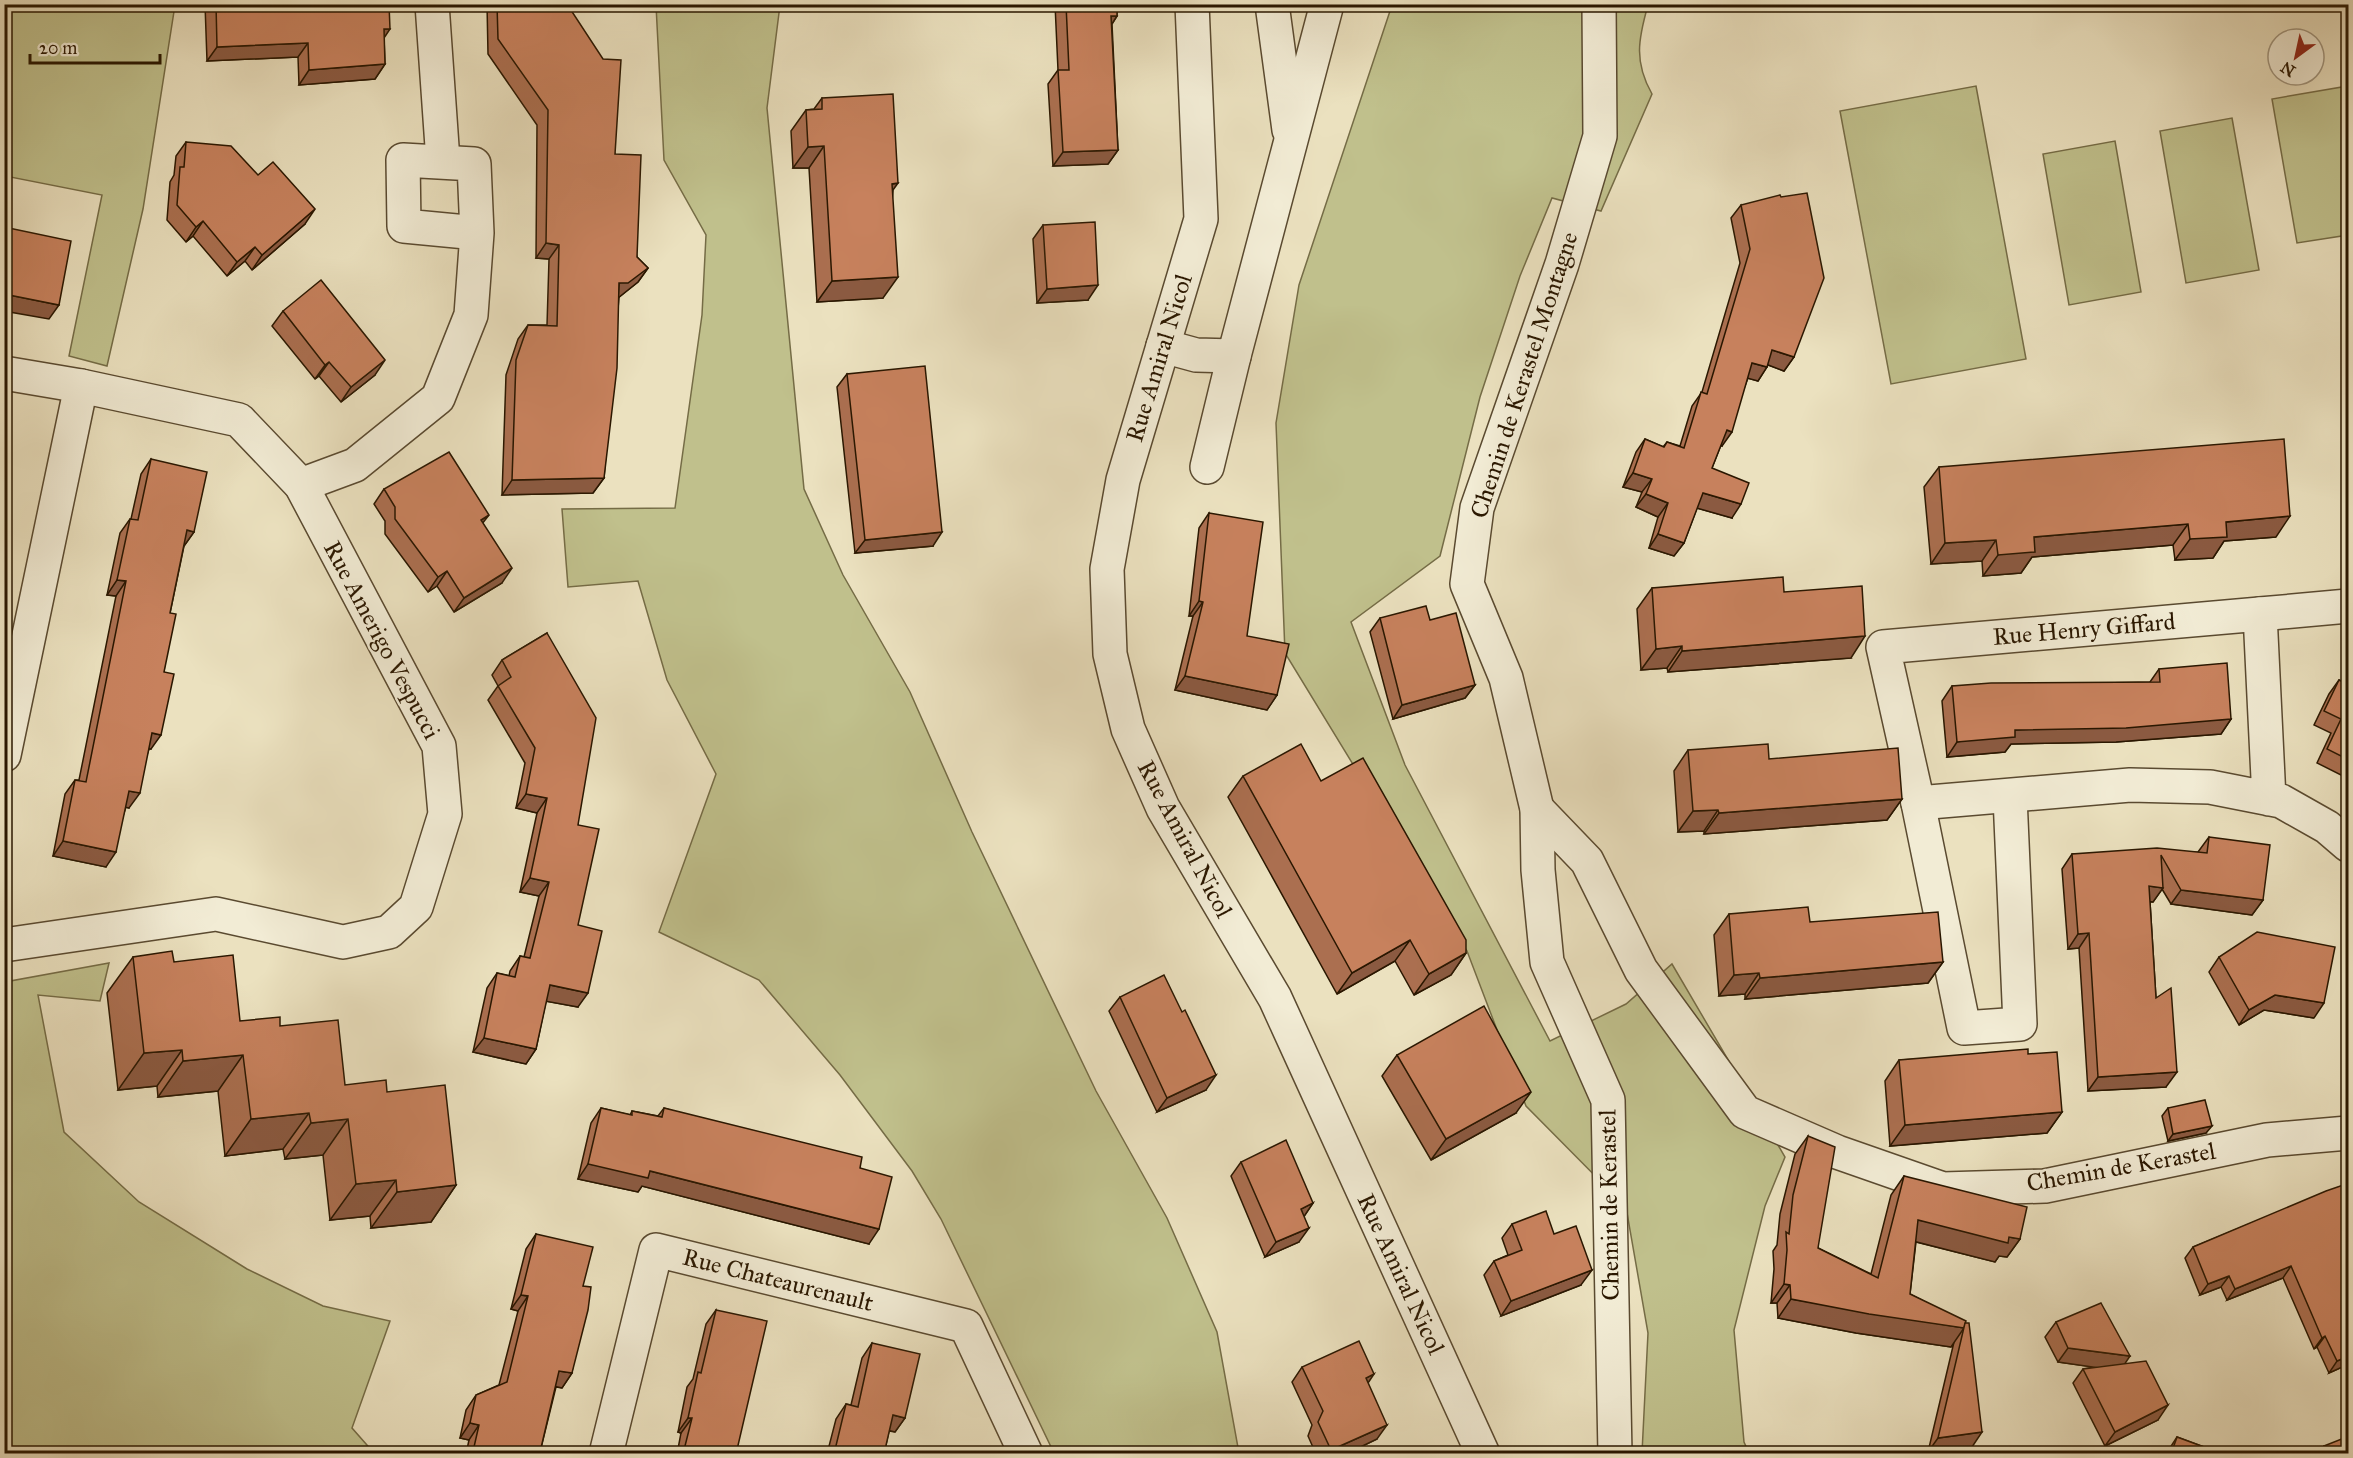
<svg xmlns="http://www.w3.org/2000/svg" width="2353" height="1458" font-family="'IM FELL Great Primer',serif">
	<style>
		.green { fill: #c0c08c; stroke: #756c46; stroke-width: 1.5 }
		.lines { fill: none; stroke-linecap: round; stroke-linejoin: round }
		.minor-casing { stroke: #5a4a30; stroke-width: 36 }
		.minor { stroke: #f2ecd5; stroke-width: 33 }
		.wall { fill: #ab6f50; stroke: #2a1700; stroke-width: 1.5 }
		.shaded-wall { fill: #8b5a41; stroke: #2a1700; stroke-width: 1.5 }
		.building { fill: #c7815d; stroke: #2a1700; stroke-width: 1.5 }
		.labels { text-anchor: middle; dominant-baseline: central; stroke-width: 4.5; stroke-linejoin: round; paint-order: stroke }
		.street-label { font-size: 24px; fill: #2a1700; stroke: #f2ecd5 }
	</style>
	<rect width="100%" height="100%" fill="#ebe1bf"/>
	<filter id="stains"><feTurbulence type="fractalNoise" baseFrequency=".00333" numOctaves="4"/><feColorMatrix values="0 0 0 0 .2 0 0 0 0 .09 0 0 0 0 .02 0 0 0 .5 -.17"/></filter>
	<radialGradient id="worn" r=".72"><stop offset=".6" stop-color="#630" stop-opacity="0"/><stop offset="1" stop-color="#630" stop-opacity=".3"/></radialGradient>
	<g class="green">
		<polygon points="4,5 175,5 143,209 107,366 69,356 102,195 5,176"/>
		<polygon points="656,5 780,5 767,108 804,489 843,575 910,692 972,832 1096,1091 1167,1218 1217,1332 1239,1453 1054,1453 941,1219 912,1171 840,1075 759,980 659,932 716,774 667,680 638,581 568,587 562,509 675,508 702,315 706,235 664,160"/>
		<path d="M1392 5H1648C1638 40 1634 62 1652 94L1601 211 1552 198 1520 276 1480 397 1440 556 1351 622 1405 765 1550 1041 1626 1004 1672 964 1785 1157 1765 1206 1734 1330 1744 1442 1749 1453H1642L1648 1333 1626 1207 1526 1106 1467 951 1285 653 1276 423 1299 285Z"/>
		<polygon points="1976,86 2026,359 1891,384 1840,111"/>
		<polygon points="2348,86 2348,235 2297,243 2272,99"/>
		<polygon points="2232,118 2259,270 2186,283 2160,131"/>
		<polygon points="2115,141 2141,292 2069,305 2043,154"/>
		<polygon points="109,963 100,1001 38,995 64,1132 139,1202 247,1269 323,1306 390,1321 352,1428 374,1453 5,1453 5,982"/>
	</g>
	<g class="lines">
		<defs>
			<g id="minor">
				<polyline points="432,4 443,161"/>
				<polyline points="1192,4 1201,219 1123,480 1107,569 1110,654 1128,729 1163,808 1275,998 1483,1454"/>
				<polyline points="1272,4 1289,130"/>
				<polyline points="1599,4 1600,136 1562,264 1477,508 1467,584 1506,678 1537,809 1538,870 1547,962 1608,1100 1615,1454"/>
				<polyline points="1163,346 1196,355 1234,356 1327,4"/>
				<polyline points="4,373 81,386 239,420 301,485 439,746 445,814 416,907 389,932 343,942 216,914 4,945"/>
				<polyline points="1207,467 1234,356"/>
				<polyline points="301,485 355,465 438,398 471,315 477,233 474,164 403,160 404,226 477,233"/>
				<polyline points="2260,614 2348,606"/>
				<polyline points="4,755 81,386"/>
				<polyline points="2269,799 2260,614 1883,647 1918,803 2130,785 2210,787 2281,801 2327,827 2348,845"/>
				<polyline points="1918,803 1964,1028 2020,1024 2010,797"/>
				<polyline points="1537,809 1587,861 1641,970 1745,1112 1837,1152 1943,1189 2045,1186 2267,1140 2348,1133"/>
				<polyline points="606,1454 656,1250 966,1326 1026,1454"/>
			</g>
		</defs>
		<use href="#minor" class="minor-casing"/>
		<use href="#minor" class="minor"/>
	</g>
	<g class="wall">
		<polygon points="205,4 389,4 384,38 385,64 375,79 299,85 298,57 207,61"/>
		<polygon points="487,4 567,4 615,154 637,257 648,268 638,282 619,297 604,478 593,493 502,495 506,375 518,339 528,325 547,325 549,259 536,258 537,125 488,54"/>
		<polygon points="1055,4 1117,4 1117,16 1112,24 1118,150 1108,164 1053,166 1048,84 1058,70"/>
		<polygon points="822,98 893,191 883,298 817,302 809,168 793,168 791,131 806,110 814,109"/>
		<polygon points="186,142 305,224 252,270 245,261 227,276 193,236 186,242 167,220 170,182 174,175 176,156"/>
		<polygon points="1741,205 1794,357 1784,371 1768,365 1758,381 1748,378 1722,446 1721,445 1712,468 1732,518 1697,508 1684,543 1674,556 1649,548 1658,517 1636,507 1642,492 1623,487 1636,452 1645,439 1663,447 1667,442 1680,446 1692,406 1702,392 1740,263 1731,218"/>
		<polygon points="1043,225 1088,300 1037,303 1033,239"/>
		<polygon points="283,311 375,375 341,402 319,376 315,379 272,326"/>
		<polygon points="847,374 933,546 855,553 837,387"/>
		<polygon points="151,459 194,532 184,546 170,613 164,672 151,749 149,749 129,808 126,807 106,867 53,856 65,794 75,780 79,780 116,596 107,595 120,533 130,519 131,519 141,474"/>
		<polygon points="1939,467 2276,537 2224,541 2213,558 2175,560 2173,545 2032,557 2021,573 1983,576 1982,561 1931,564 1924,487"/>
		<polygon points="384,489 483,523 502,583 454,612 437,586 428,592 385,534 385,521 374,504"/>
		<polygon points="1209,513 1247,636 1277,695 1267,710 1175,690 1193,616 1189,616 1199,528"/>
		<polygon points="1652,588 1784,592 1851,658 1668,672 1667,668 1641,670 1637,609"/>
		<polygon points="1380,618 1430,620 1475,685 1465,698 1393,719 1370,632"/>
		<polygon points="547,633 578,825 578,1007 546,1001 536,1049 526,1064 473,1052 487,988 497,973 509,976 510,971 520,956 524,957 539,896 520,892 537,813 516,808 525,763 488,700 498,686 492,675 502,660"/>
		<polygon points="2159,669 2231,719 2221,734 2116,742 2011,744 2005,752 1947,757 1942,701 1952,686 2150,682"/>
		<polygon points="2339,680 2349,685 2349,779 2317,763 2331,733 2314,725 2329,694"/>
		<polygon points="1688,750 1769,759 1902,799 1887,820 1704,834 1704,831 1678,832 1674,771"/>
		<polygon points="1243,776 1321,781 1466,953 1451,975 1414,995 1395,961 1337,994 1228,797"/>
		<polygon points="2209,837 2263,900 2252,915 2171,904 2162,889 2153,902 2150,902 2156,998 2166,1087 2088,1091 2079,948 2068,949 2062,869 2072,854 2198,852"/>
		<polygon points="1729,914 1810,922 1943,962 1928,983 1745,999 1745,994 1719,996 1714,935"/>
		<polygon points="133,957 174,962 240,1021 280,1026 345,1085 387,1092 456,1185 431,1222 371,1228 370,1216 330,1220 323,1155 285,1159 283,1149 225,1156 218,1091 158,1097 157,1086 118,1090 107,993"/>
		<polygon points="2219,957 2314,1018 2264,1010 2239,1025 2209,972"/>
		<polygon points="1120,997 1206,1090 1157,1112 1109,1011"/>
		<polygon points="2028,1054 2062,1112 2047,1133 1890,1146 1885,1081 1899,1060"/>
		<polygon points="1397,1055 1516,1113 1431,1160 1382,1076"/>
		<polygon points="601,1108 630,1115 632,1111 658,1116 664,1108 860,1168 869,1244 642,1186 638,1192 578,1179 591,1123"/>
		<polygon points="2168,1108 2206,1133 2168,1141 2162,1116"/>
		<polygon points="1808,1136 1818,1248 1871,1274 1891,1195 1904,1176 2020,1239 2007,1257 1999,1256 1995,1262 1916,1242 1910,1294 1965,1323 1972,1447 1928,1452 1954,1342 1951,1347 1856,1333 1778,1318 1777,1303 1771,1303 1774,1269 1773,1251 1777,1245 1780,1214 1795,1154"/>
		<polygon points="1241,1162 1313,1203 1304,1216 1299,1242 1265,1257 1231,1176"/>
		<polygon points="2349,1183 2349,1364 2329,1373 2317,1347 2314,1349 2283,1278 2227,1300 2221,1287 2200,1295 2185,1258 2193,1247"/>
		<polygon points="1512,1224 1554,1234 1581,1285 1501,1316 1484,1275 1494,1261 1508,1255 1502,1238"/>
		<polygon points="536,1234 583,1286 572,1373 562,1388 556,1387 540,1452 545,1454 466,1454 469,1440 460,1438 466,1410 476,1395 499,1385 518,1311 511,1309 526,1249"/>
		<polygon points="716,1310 736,1454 677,1454 681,1433 678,1432 687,1387 693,1379 706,1324"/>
		<polygon points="2056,1322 2125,1363 2158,1420 2105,1446 2073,1383 2083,1369 2094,1367 2058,1362 2045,1337"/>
		<polygon points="872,1343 905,1418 895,1432 889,1431 884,1454 827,1454 836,1419 846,1404 851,1405 862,1358"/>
		<polygon points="1302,1367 1368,1383 1377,1439 1346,1454 1316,1454 1308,1436 1312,1425 1292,1382"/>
		<polygon points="2177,1437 2223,1454 2166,1454"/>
		<polygon points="2324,1446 2349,1454 2319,1454"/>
	</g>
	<g class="shaded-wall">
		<polygon points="1111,16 1117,16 1108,30"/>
		<polygon points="384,29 390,29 380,44"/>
		<polygon points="308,43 298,57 207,61 217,47"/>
		<polygon points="385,64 375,79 299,85 309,70"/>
		<polygon points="824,146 809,168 793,168 808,147"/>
		<polygon points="1118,150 1108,164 1053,166 1063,152"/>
		<polygon points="898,183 883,204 892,184"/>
		<polygon points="315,209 305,224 252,270 262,255"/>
		<polygon points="203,221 193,236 186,242 196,227"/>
		<polygon points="546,243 559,245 549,259 536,258"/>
		<polygon points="255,247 245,261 227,276 237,262"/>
		<polygon points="648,268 638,282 618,298 619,283"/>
		<polygon points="898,277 883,298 817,302 832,281"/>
		<polygon points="1098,285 1088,300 1037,303 1047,289"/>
		<polygon points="4,294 59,305 49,319 4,311"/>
		<polygon points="1772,350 1794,357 1784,371 1763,363"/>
		<polygon points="385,360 375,375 341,402 351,387"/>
		<polygon points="329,362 319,376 315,379 325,365"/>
		<polygon points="1752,363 1767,367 1758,381 1743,377"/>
		<polygon points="1727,430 1732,432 1722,446 1717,444"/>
		<polygon points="1633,473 1652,479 1642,492 1623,487"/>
		<polygon points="604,478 593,493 502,495 512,480"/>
		<polygon points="1703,493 1741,504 1732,518 1693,507"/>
		<polygon points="1646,494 1668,503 1658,517 1636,507"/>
		<polygon points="489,515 478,529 481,520"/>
		<polygon points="2290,516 2276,537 2224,541 2213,558 2175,560 2190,539 2226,522"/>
		<polygon points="2188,524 2173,545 2032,557 2021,573 1983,576 1998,555 2034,537"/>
		<polygon points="187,530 194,532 184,546 177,545"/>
		<polygon points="942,532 933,546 855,553 865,540"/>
		<polygon points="1658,534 1684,543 1674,556 1649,548"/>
		<polygon points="1996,540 1982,561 1931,564 1945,543"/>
		<polygon points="512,568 502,583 454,612 464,598"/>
		<polygon points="447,571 437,586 428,592 438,577"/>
		<polygon points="117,580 126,581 116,596 107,595"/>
		<polygon points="1199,601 1203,602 1193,616 1189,616"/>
		<polygon points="1865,636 1851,658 1668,672 1682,651"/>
		<polygon points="1682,646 1667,668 1641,670 1656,649"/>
		<polygon points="1185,676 1277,695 1267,710 1175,690"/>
		<polygon points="1475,685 1465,698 1393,719 1402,705"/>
		<polygon points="2231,719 2221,734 2116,742 2011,744 2005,752 1947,757 1957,742 2015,730"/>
		<polygon points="152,733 161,735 151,749 142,748"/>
		<polygon points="129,791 140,793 129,808 119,806"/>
		<polygon points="526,794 547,798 537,813 516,808"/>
		<polygon points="1902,799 1887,820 1704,834 1719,813"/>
		<polygon points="1718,810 1704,831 1678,832 1693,811"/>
		<polygon points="63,841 116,852 106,867 53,856"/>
		<polygon points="530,878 549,882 539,896 520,892"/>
		<polygon points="2149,886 2163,888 2153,902 2138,900"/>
		<polygon points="2181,890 2263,900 2252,915 2171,904"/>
		<polygon points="2089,933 2079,948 2068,949 2078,934"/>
		<polygon points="1410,940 1395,961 1337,994 1352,973"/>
		<polygon points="1466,953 1451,975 1414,995 1429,974"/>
		<polygon points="1943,962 1928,983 1745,999 1760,978"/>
		<polygon points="1759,973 1745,994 1719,996 1734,975"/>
		<polygon points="550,985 588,993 578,1007 539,1000"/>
		<polygon points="2275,995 2324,1003 2314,1018 2264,1010 2239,1025 2249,1010"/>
		<polygon points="484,1038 536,1049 526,1064 473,1052"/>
		<polygon points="182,1050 157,1086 118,1090 144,1053"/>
		<polygon points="243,1055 218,1091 158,1097 183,1061"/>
		<polygon points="2177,1072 2166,1087 2088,1091 2098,1077"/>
		<polygon points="1216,1075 1206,1090 1157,1112 1167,1098"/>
		<polygon points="1531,1092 1516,1113 1431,1160 1446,1139"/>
		<polygon points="2062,1112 2047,1133 1890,1146 1905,1125"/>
		<polygon points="309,1113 283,1149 225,1156 251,1119"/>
		<polygon points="348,1119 323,1155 285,1159 311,1123"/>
		<polygon points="2212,1126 2206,1133 2168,1141 2173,1134"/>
		<polygon points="588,1164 650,1171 879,1229 869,1244 642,1186 638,1192 578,1179"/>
		<polygon points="396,1180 370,1216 330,1220 356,1184"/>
		<polygon points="456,1185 431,1222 371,1228 397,1192"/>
		<polygon points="1313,1203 1303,1218 1301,1209"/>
		<polygon points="1918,1220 2009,1237 2020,1239 2007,1257 1999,1256 1995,1262 1905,1239"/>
		<polygon points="1309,1228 1299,1242 1265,1257 1276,1242"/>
		<polygon points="2291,1266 2283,1278 2227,1300 2235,1289"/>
		<polygon points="1592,1270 1581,1285 1501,1316 1511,1301"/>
		<polygon points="2229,1276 2221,1287 2200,1295 2208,1284"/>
		<polygon points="1784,1284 1790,1285 1777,1303 1771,1303"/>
		<polygon points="521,1295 528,1296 518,1311 511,1309"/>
		<polygon points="1791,1299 1964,1328 1951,1347 1856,1333 1778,1318"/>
		<polygon points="2325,1336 2317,1347 2314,1349 2322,1338"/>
		<polygon points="2068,1348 2130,1356 2120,1371 2058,1362"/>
		<polygon points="2349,1356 2349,1364 2329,1373 2337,1361"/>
		<polygon points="559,1371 572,1373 562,1388 549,1385"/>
		<polygon points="1374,1374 1364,1389 1366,1378"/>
		<polygon points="2168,1405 2158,1420 2105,1446 2115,1432"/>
		<polygon points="893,1415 905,1418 895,1432 883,1429"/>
		<polygon points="688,1418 692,1418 681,1433 678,1432"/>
		<polygon points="470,1423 479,1425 469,1440 460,1438"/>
		<polygon points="1387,1425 1377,1439 1346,1454 1329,1454 1331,1450"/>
		<polygon points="1982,1432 1972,1447 1928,1452 1938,1438"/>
		<polygon points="474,1447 487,1451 486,1454 469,1454"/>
	</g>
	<g class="building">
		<polygon points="216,4 389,4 390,29 384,29 385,64 309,70 308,43 217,47"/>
		<polygon points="497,4 567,4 603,59 621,60 615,154 641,155 637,257 648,268 628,283 619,283 617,368 604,478 512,480 516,360 528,325 557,326 559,245 546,243 548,110 498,39"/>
		<polygon points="1066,4 1117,4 1117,16 1111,16 1118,150 1063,152 1058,70 1069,70"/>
		<polygon points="893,94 898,183 892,184 898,277 832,281 824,146 808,147 806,110 822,109 822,98"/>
		<polygon points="186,142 231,146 258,175 273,162 315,209 262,255 255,247 237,262 203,221 196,227 177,205 180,167 184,167"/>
		<polygon points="1807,193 1824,278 1794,357 1772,350 1767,367 1752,363 1732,432 1727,430 1712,468 1749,483 1741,504 1703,493 1684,543 1658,534 1668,503 1646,494 1652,479 1633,473 1645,439 1664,447 1667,442 1684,448 1701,392 1707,394 1750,249 1741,205 1780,195 1781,197"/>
		<polygon points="1095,222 1098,285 1047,289 1043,225"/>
		<polygon points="4,227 71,241 59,305 4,294"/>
		<polygon points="321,280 385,360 351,387 329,362 325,365 283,311"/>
		<polygon points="925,366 942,532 865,540 847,374"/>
		<polygon points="2284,439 2290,516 2226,522 2227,537 2190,539 2188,524 2034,537 2035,552 1998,555 1996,540 1945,543 1939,467"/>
		<polygon points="449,452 489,515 481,520 512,568 464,598 447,571 438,577 395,519 395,507 384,489"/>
		<polygon points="151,459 207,472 194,532 187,530 170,613 176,614 164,672 174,674 161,735 152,733 140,793 129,791 116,852 63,841 75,780 86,782 126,581 117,580 130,519 138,520"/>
		<polygon points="1209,513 1263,522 1247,636 1289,644 1277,695 1185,676 1203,602 1199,601"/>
		<polygon points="1783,577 1784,592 1862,586 1865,636 1682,651 1682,646 1656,649 1652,588"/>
		<polygon points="1426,606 1430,620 1456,613 1475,685 1402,705 1380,618"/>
		<polygon points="547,633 596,718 578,825 599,829 578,925 602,931 588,993 550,985 536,1049 484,1038 497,973 515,977 520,956 530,958 549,882 530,878 547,798 526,794 535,748 498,686 511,677 502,660"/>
		<polygon points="2227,663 2231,719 2126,728 2015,730 2015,737 1957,742 1952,686 1991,683 2160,682 2159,669"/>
		<polygon points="2339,680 2349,685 2349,760 2327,749 2341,719 2324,711"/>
		<polygon points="1301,744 1321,781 1363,758 1466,940 1466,953 1429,974 1410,940 1352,973 1243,776"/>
		<polygon points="1768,744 1769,759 1898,748 1902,799 1719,813 1718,810 1693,811 1688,750"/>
		<polygon points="2209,837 2270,845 2263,900 2181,890 2161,855 2163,888 2149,886 2156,998 2171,988 2177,1072 2098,1077 2089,933 2078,934 2072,854 2157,848 2207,853"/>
		<polygon points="1808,907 1810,922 1938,912 1943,962 1760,978 1759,973 1734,975 1729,914"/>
		<polygon points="2257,932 2335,947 2324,1003 2275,995 2249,1010 2219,957"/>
		<polygon points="172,951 174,962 233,955 240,1021 280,1017 280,1026 338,1020 345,1085 386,1080 387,1092 445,1085 456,1185 397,1192 396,1180 356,1184 348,1119 311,1123 309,1113 251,1119 243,1055 183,1061 182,1050 144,1053 133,957"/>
		<polygon points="1164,975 1182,1012 1185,1010 1216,1075 1167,1098 1120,997"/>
		<polygon points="1484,1006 1531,1092 1446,1139 1397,1055"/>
		<polygon points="2028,1049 2028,1054 2057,1052 2062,1112 1905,1125 1899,1060"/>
		<polygon points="2205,1100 2212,1126 2173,1134 2168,1108"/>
		<polygon points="601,1108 632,1115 632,1111 662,1117 664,1108 862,1157 860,1168 892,1177 879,1229 650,1171 648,1178 588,1164"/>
		<polygon points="1808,1136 1835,1147 1818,1248 1878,1278 1904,1176 2027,1207 2020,1239 2009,1237 2008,1243 1918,1220 1910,1294 1966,1321 1964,1328 1869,1314 1791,1299 1790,1285 1784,1284 1787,1250 1786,1232 1789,1234 1793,1195"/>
		<polygon points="1286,1140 1313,1203 1301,1209 1309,1228 1276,1242 1241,1162"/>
		<polygon points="2349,1183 2349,1356 2337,1361 2325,1336 2322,1338 2291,1266 2235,1289 2229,1276 2208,1284 2193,1247 2326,1191"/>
		<polygon points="1546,1211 1554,1234 1576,1226 1592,1270 1511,1301 1494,1261 1522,1250 1512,1224"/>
		<polygon points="536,1234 593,1247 583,1286 591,1287 588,1310 572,1373 559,1371 540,1452 545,1454 487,1454 487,1451 474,1447 479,1425 470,1423 476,1395 507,1382 528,1296 521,1295"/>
		<polygon points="2101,1303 2130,1356 2068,1348 2056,1322"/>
		<polygon points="716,1310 767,1321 736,1454 683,1454 692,1418 688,1418 698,1372 701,1373"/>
		<polygon points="1965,1323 1969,1323 1982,1432 1938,1438"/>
		<polygon points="1359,1341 1374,1374 1366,1378 1387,1425 1331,1450 1318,1422 1323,1411 1302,1367"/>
		<polygon points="872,1343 920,1354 905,1418 893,1415 884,1454 834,1454 846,1404 858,1407"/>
		<polygon points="2146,1361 2168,1405 2115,1432 2083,1369"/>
		<polygon points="2349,1436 2349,1454 2327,1454 2324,1446"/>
		<polygon points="2177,1437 2223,1454 2171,1454"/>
	</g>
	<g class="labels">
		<g class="street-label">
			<text transform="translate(1159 358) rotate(-73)">Rue Amiral Nicol</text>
			<text transform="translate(1524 375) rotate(-72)">Chemin de Kerastel Montagne</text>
			<text transform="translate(2084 629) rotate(-5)">Rue Henry Giffard</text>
			<text transform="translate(382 640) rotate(62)">Rue Amerigo Vespucci</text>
			<text transform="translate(1185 839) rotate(62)">Rue Amiral Nicol</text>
			<text transform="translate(2121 1167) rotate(-10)">Chemin de Kerastel</text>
			<text transform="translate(1609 1205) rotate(-91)">Chemin de Kerastel</text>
			<text transform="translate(1401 1274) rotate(65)">Rue Amiral Nicol</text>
			<text transform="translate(778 1280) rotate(14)">Rue Chateaurenault</text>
		</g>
	</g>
	<rect width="2353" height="1458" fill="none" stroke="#ebe1bf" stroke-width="24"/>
	<rect x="6" y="6" width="2341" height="1446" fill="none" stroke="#2a1700" stroke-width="3"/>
	<rect x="12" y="12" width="2329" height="1434" fill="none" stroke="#2a1700" stroke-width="1.5"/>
	<g transform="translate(2296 57) rotate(213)"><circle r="28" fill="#f2ecd5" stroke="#a29780" stroke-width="1.5"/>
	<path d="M0-4.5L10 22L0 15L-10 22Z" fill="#8f2418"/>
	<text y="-9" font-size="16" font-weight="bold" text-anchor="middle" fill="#2a1700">N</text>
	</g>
	<path d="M30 54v9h130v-9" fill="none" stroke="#2a1700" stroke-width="3"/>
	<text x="39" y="54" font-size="18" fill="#2a1700" stroke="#f2ecd5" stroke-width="4.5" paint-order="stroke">20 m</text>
	<rect width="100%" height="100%" filter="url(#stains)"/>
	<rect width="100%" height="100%" fill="url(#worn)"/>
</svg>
